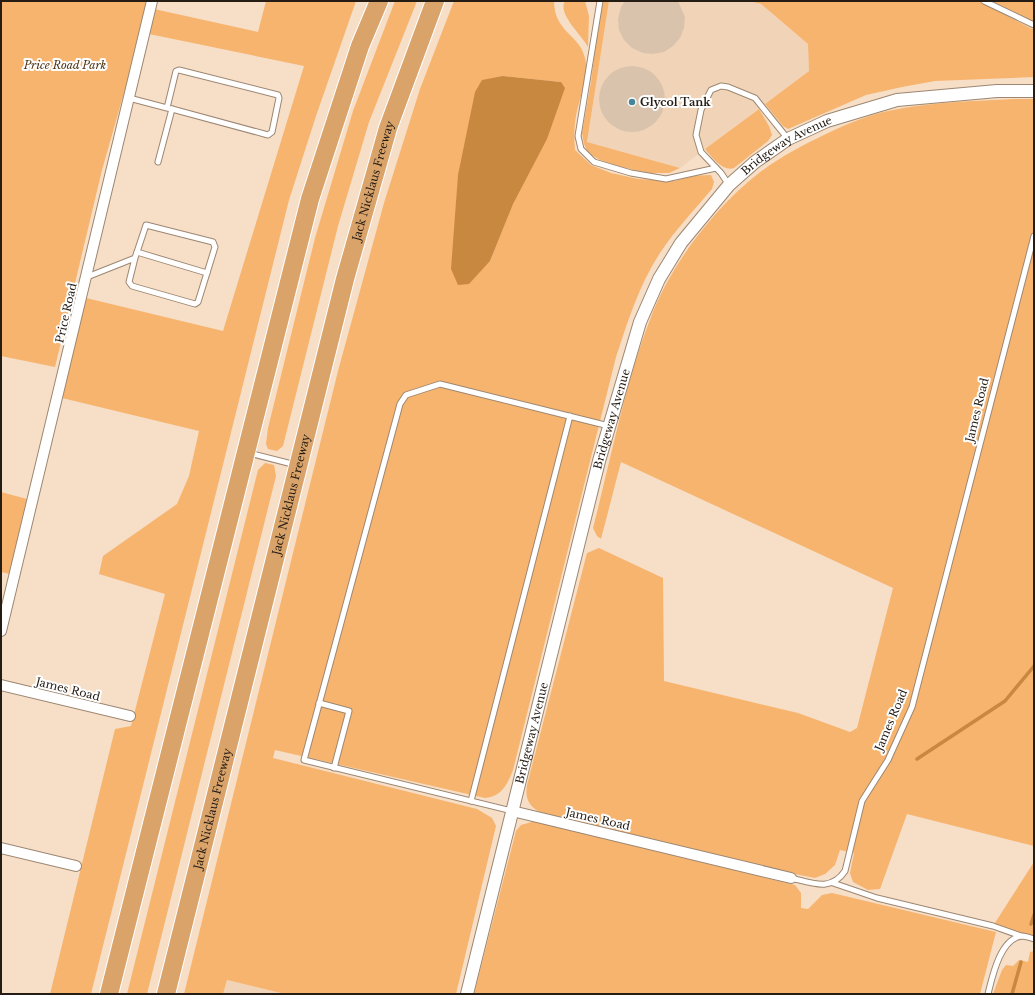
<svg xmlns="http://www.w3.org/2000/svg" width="1035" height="995" font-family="'Libre Baskerville',serif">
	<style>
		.built { fill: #f1d4b7 }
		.green { fill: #f7b46e; fill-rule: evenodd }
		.water { fill: #c98840 }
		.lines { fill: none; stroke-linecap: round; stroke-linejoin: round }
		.stream { stroke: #c98840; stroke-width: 3.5 }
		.building { fill: #dac3ac }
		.service-casing { stroke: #9d8772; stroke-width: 7 }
		.minor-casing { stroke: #9d8772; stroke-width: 12 }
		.tertiary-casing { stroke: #9d8772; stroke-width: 14 }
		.motorway-casing { stroke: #fff; stroke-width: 20 }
		.service { stroke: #fff; stroke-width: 5 }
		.minor { stroke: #fff; stroke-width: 10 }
		.tertiary { stroke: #fff; stroke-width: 12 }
		.motorway { stroke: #d9a36a; stroke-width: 18 }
		.poi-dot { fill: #448697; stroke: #fff; stroke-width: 1.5 }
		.labels { text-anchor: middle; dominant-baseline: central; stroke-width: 4; stroke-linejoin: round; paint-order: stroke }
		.park-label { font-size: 11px; font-style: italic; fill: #4e3315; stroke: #fff }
		.poi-label { font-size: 11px; font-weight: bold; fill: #251c14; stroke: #fff; text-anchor: start }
		.street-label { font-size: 11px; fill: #251c14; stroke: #fff }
	</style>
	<rect width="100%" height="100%" fill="#f6dec7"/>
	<g class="built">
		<polygon points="609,1 749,1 761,4 808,44 809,71 680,168 587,142"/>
		<polygon points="226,980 285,994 223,994"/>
	</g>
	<g class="green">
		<polygon points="1,1 150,1 102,170 55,367 1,356"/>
		<polygon points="266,1 356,1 316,116 289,200 91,994 50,994 115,729 131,726 165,594 99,574 103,556 177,504 189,476 199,431 62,398 86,298 223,331 304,66 149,34 154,9 258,32"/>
		<polygon points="395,1 417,1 369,122 338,226 283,446 277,451 268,449 266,444 268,428 315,238 353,111"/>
		<path d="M454 1H554C554 32 580 35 585 58 590 76 579 98 576 116 574 127 574 138 575 150L591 165 611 173 638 179 675 181 690 176 711 175 714 182 712 189C695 209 675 230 660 253 639 285 628 321 616 357L513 770C507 785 502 796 485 798L275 750 273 758 477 809 492 818 496 826 456 994H285L227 980 223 994H184L338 371 384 203 420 89ZM503 76 561 82 490 261Z"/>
		<path d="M565 1H585L589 16 588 47C582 35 557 14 565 1Z"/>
		<polygon points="601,1 609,1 587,142 680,168 669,173 649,173 621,167 600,160 588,153 584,144 582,133 591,82"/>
		<polygon points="749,1 979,1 1034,30 1034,77 935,81 902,87 866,95 788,129 783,126 765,104 809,71 808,44 761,4"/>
		<polygon points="991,1 1034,1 1034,23"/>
		<path d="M1014 99H1034V846L907 814 880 889 868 890 853 882 850 873 854 853 840 850 835 865 825 874 815 878 759 867 540 812C528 806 525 797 527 785L587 553 599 548 663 578 664 681 798 713 850 732 857 728 893 588 621 462 601 539 597 536 593 528C611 459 625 383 651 317 671 264 715 207 759 173 780 157 803 145 826 134 847 124 870 114 893 110 933 102 973 101 1014 99Z"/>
		<path d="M759 109 769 126 772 135 768 141 734 168C722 172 712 157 705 149Z"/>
		<polygon points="265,463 274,465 276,476 147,994 127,994 258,470"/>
		<polygon points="1,492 27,499 10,574 1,572"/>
		<polygon points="535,821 795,885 801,893 801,908 808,909 822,895 832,893 996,932 980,994 474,994 516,831 521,825"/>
		<polygon points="1034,862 1034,939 993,926"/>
		<polygon points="1034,951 1034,994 993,994 1002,970 1006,965 1013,966 1019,960 1028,962 1030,952"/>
	</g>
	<polygon class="water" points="503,76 561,82 565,88 547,139 513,204 490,261 469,284 458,285 451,269 458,175 475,92 482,80"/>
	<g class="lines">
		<g class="stream">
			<polyline points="917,759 1005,701 1034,666"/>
			<polyline points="1031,924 1034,915"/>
			<polyline points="1012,994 1021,962"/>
		</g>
	</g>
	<g class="building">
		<polygon points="625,1 678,1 685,17 684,28 680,38 673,46 664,52 653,54 643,53 632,48 624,40 619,30 618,19 621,7"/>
		<circle cx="632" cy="99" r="33"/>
	</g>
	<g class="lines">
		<defs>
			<g id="service">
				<polyline points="600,1 578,136 581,149 594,162 631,173 666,179 716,168"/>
				<polyline points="984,1 1034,25"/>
				<polyline points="129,98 167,108 172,109 268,135 272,132 279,98 278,95 179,70 176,71 167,108"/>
				<polyline points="158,162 172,109"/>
				<polyline points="729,185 721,173 701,152 696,135 701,110 711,90 721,86 728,87 755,98 788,139"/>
				<polyline points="137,252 207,273"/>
				<polyline points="87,277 135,258 146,225 213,242 215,247 198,302 195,304 132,286 129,282 135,258"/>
				<polyline points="249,453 296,465"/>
				<polyline points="319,703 349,711 334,768"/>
				<polyline points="471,801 570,416"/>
				<polyline points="512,811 304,760 400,404 406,395 440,384 609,426"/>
				<path d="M791 878C812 883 831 892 845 871L862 801 888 760 912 707 1034 236"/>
				<polyline points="833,883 877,898 993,926 1021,936"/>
				<path d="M988 994C992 978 1000 938 1022 936 1025 936 1031 938 1034 939"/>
			</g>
			<g id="minor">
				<polyline points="1,631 152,1"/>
				<polyline points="1,685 130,716"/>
				<polyline points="512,811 791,878"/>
				<polyline points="1,848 76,866"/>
			</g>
			<g id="tertiary">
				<path id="s1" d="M467 994 599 461 640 322 659 279 681 243 729 185 755 162 788 139 827 121 897 100 997 91H1034"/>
			</g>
			<g id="motorway">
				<polyline points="109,994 310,199 360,46 379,1"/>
				<path id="s2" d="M166 994 345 279 388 128 435 1"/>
			</g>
		</defs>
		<use href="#service" class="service-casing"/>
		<use href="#minor" class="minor-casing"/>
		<use href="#tertiary" class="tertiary-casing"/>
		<use href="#motorway" class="motorway-casing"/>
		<use href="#service" class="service"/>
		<use href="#minor" class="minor"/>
		<use href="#tertiary" class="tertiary"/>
		<use href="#motorway" class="motorway"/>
	</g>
	<circle class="poi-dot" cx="632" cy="102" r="4"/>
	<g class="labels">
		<g class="park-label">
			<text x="65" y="65">Price Road Park</text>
		</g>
		<g class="poi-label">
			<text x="640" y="102">Glycol Tank</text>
		</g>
		<g class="street-label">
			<text stroke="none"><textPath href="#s1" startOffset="929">Bridgeway Avenue</textPath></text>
			<text stroke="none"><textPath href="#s2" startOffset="839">Jack Nicklaus Freeway</textPath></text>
			<text transform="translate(66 313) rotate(-77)">Price Road</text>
			<text transform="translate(977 410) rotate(-76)">James Road</text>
			<text stroke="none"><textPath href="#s1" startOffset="593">Bridgeway Avenue</textPath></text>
			<text stroke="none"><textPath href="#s2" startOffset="515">Jack Nicklaus Freeway</textPath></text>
			<text transform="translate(68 689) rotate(14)">James Road</text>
			<text transform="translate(891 720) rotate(-67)">James Road</text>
			<text stroke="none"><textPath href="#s1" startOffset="269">Bridgeway Avenue</textPath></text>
			<text stroke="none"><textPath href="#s2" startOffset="191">Jack Nicklaus Freeway</textPath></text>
			<text transform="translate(598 819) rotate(13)">James Road</text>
		</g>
	</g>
	<rect width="1035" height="995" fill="none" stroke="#251c14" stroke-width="4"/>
</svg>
